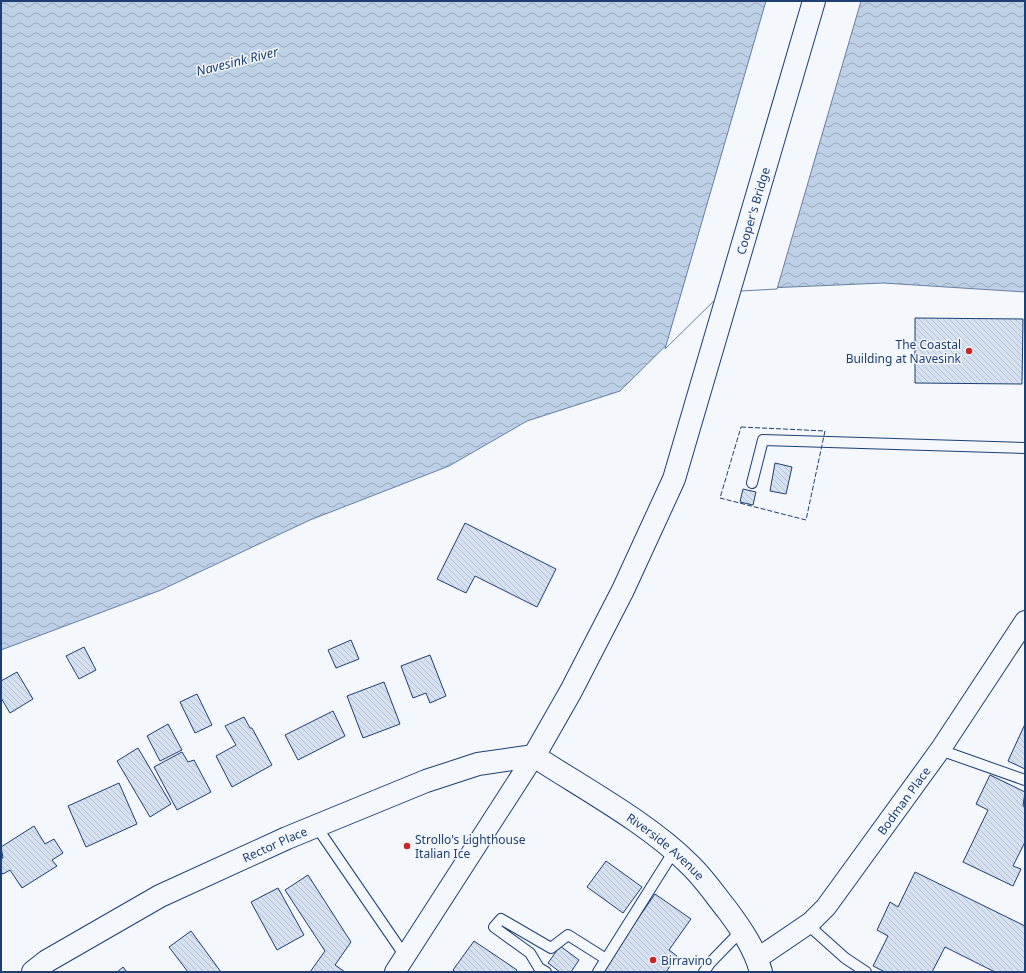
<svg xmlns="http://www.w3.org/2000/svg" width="1026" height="973" font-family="'Noto Sans',sans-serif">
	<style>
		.water { fill: url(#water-waves); stroke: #687fa3 }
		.pier { fill: #f4f7fb; stroke: #687fa3 }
		.building { fill: url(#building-back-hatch); stroke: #1d3f73 }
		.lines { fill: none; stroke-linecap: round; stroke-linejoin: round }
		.service-casing { stroke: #1d3f73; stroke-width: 12 }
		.minor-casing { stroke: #1d3f73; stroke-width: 22 }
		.secondary-casing { stroke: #1d3f73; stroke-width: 24 }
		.primary-casing { stroke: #1d3f73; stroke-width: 24 }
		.trunk-casing { stroke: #1d3f73; stroke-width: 24 }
		.service { stroke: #f4f7fb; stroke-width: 10 }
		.minor { stroke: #f4f7fb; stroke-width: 20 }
		.secondary { stroke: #f4f7fb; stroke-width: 22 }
		.primary { stroke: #f4f7fb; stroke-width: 22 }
		.trunk { stroke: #f4f7fb; stroke-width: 22 }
		.fence { stroke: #1d3f73; stroke-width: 1; stroke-dasharray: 5 2; stroke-linecap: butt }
		.poi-dot { fill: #c62828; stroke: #f4f7fb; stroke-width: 1.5 }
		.labels { text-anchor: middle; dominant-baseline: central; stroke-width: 3; stroke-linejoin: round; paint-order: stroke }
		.street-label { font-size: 12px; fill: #1d3f73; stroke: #f4f7fb }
		.poi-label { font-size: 12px; fill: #1d3f73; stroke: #f4f7fb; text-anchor: start }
		.water-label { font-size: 13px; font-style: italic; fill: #1d3f73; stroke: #f4f7fb }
	</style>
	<defs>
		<pattern id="water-waves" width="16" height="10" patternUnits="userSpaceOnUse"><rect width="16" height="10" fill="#bed0e5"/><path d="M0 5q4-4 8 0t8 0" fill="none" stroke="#9aaabe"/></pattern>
		<pattern id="building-back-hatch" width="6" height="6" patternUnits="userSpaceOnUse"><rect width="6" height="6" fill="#d5e0f0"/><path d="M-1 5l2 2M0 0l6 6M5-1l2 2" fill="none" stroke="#b6c1d1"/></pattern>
	</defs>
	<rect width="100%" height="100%" fill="#f4f7fb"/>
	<polygon class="water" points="1,1 1025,1 1025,292 883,283 722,290 620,391 527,421 449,466 310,520 161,590 1,650"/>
	<polygon class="pier" points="766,1 861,1 777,289 723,292 665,349"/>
	<g class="building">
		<polygon points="915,318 1023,319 1022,384 915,383"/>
		<polygon points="775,463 792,467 786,494 770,491"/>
		<polygon points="743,489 756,492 753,505 740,502"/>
		<polygon points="465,523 556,569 537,607 475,576 466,593 437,579"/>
		<polygon points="351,640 359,659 336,668 328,650"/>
		<polygon points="84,647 96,670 79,679 66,656"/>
		<polygon points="430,655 446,696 430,703 426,693 413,698 401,666"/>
		<polygon points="17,672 33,699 10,713 1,698 1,681"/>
		<polygon points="384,682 400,724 363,738 347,696"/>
		<polygon points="197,694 212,725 195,733 180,702"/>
		<polygon points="333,711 345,736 298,760 285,735"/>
		<polygon points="244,717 250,728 252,728 272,765 232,787 216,756 236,745 225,726"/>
		<polygon points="168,724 182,750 160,761 147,736"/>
		<polygon points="1025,724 1025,769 1008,761"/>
		<polygon points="138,748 171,804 150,817 117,761"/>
		<polygon points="182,752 188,762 194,760 211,792 177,810 154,767"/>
		<polygon points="990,775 1025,792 1023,806 1025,806 1025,842 1013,866 1021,869 1013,886 963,862 988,810 976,804"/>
		<polygon points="119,783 137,824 86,847 68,806"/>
		<polygon points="34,826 45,844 54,839 63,853 52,860 57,866 22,888 10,870 3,874 1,872 1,859 3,858 1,847"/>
		<polygon points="606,861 642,887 623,913 587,887"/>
		<polygon points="915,872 1025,926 1025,972 995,972 945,947 932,972 885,972 873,966 888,936 877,930 890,902 898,907"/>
		<polygon points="308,875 351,942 335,965 345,972 310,972 325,951 285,890"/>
		<polygon points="278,888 304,935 277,950 251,902"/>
		<polygon points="655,894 691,919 669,950 677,956 666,972 601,972"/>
		<polygon points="191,931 221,972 188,972 169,947"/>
		<polygon points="474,941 517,970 516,972 455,972 453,970"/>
		<polygon points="560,946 579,960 571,972 560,972 548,963"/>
		<polygon points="123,967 127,972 117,972"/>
	</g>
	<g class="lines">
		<defs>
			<g id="service">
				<polyline points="752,483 763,440 1025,448"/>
				<polyline points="940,750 1025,780"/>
				<polyline points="316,826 405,956"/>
				<polyline points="807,924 845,958 866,972"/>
				<polyline points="546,972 539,968 530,953 494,927 501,919 551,948 568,935 606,959"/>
				<polyline points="598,972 674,851"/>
				<polyline points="704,972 710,963 742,930"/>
			</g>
			<g id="minor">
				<path id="s1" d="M758 958 811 922 826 907 940 750 1025 621"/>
				<polyline points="395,972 534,756"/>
			</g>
			<g id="secondary">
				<path id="s2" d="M33 972 47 961 160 896 287 838 426 781 478 764 534 756"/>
			</g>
			<g id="primary">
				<path id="s3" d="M534 756C583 788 648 823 689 864 704 878 715 895 728 911 742 930 755 949 761 972"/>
			</g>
			<g id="trunk">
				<path id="s4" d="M534 756 571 691 623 590 674 479 814 1"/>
			</g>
		</defs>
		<use href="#service" class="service-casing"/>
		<use href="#minor" class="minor-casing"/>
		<use href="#secondary" class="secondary-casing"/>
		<use href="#primary" class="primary-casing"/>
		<use href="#trunk" class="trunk-casing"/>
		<use href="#service" class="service"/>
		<use href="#minor" class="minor"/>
		<use href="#secondary" class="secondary"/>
		<use href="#primary" class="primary"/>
		<use href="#trunk" class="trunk"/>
		<polygon class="fence" points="741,427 825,431 806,520 720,498"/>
	</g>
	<g class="poi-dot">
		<circle cx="969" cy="351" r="4"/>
		<circle cx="407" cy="846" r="4"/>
		<circle cx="653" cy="960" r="4"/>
	</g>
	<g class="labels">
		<g class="street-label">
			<text stroke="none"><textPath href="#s4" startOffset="590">Cooper's Bridge</textPath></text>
			<text stroke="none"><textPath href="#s1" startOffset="217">Bodman Place</textPath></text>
			<text stroke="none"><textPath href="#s2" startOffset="274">Rector Place</textPath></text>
			<text stroke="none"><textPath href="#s3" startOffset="160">Riverside Avenue</textPath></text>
		</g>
		<g class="poi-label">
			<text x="961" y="344" text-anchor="end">The Coastal<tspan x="961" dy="14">Building at Navesink</tspan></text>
			<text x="415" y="839">Strollo's Lighthouse<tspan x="415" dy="14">Italian Ice</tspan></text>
			<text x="661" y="960">Birravino</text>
		</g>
		<g class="water-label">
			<text transform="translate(237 61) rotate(-14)">Navesink River</text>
		</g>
	</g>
	<rect width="1026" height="973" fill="none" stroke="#1d3f73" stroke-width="4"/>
</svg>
